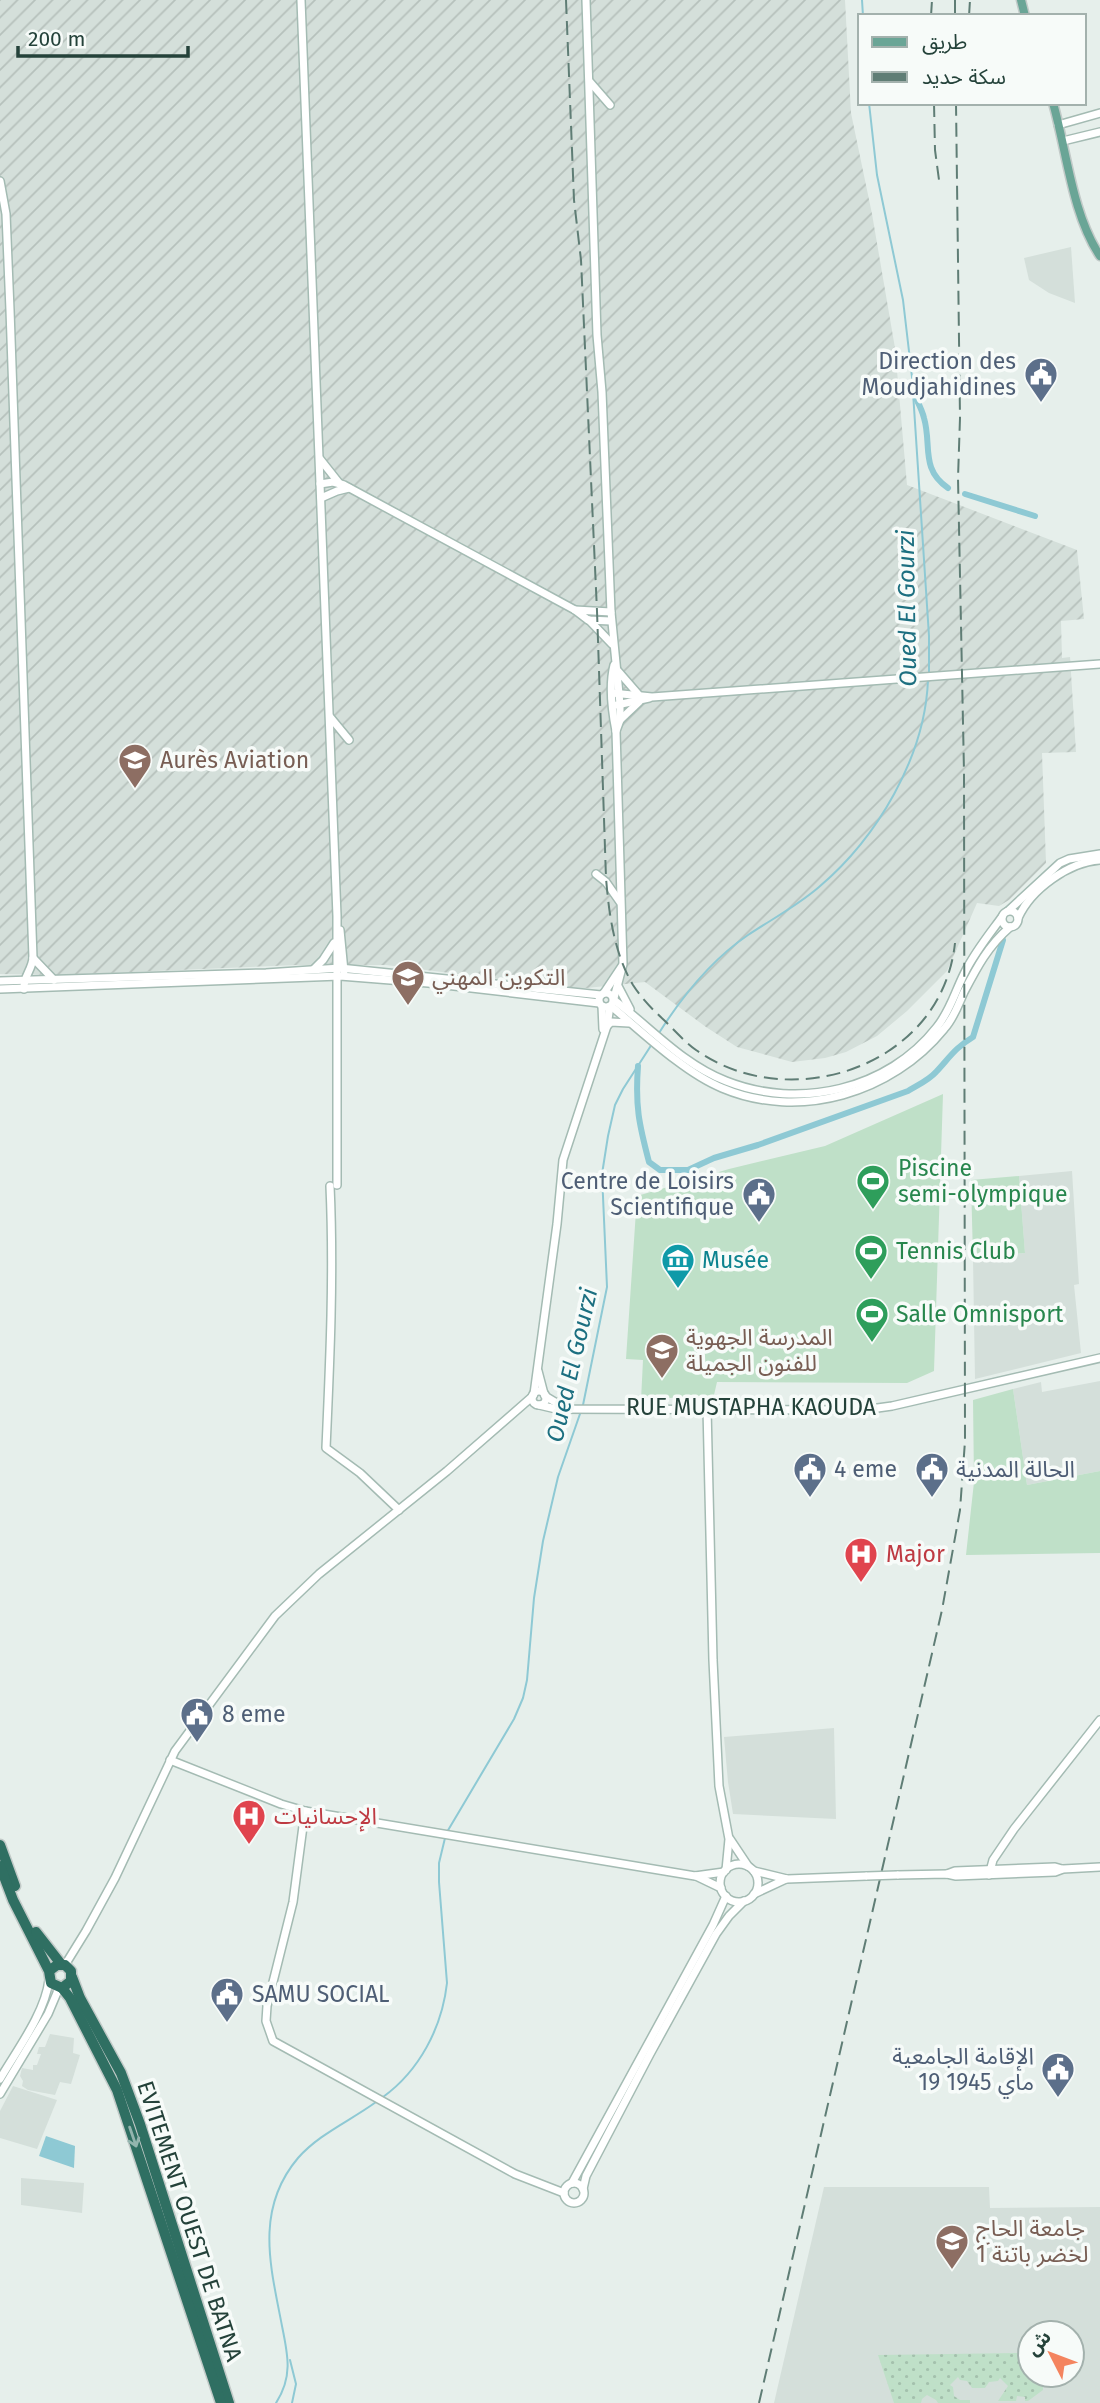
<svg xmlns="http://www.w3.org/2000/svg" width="1100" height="2403" font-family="'Fira Sans','Noto Sans Arabic',sans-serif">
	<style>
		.built { fill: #d4dfda; fill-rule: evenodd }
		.industrial { fill: url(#industrial-furrows) }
		.grass { fill: url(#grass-dots) }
		.garden { fill: #bfe0c8 }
		.water { fill: #8ec9d4 }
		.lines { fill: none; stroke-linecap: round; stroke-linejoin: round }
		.stream { stroke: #8ec9d4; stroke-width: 2 }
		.canal { stroke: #8ec9d4; stroke-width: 6 }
		.secondary-casing { stroke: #a4bbb3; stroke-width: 10 }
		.primary-casing { stroke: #c2cac8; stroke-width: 11 }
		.highway-casing { stroke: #c2cac8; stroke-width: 13 }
		.secondary { stroke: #fff; stroke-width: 7 }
		.primary { stroke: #6aa596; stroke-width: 8 }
		.highway { stroke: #2f6f62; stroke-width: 10 }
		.rail { stroke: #5f7d75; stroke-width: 2; stroke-dasharray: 14 7; stroke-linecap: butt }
		.secondary-bridge-casing { stroke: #a4bbb3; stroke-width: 10; stroke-linecap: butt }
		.secondary-bridge { stroke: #fff; stroke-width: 7 }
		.oneway { stroke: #93b5ae }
		.labels { text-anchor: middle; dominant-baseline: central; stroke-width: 7; stroke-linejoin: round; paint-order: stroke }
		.service-label { font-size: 23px; fill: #4e5e75; stroke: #f7fbf9; text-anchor: start }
		.education-label { font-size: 23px; fill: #785e54; stroke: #f7fbf9; text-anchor: start }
		.leisure-label { font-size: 23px; fill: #27864d; stroke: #f7fbf9; text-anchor: start }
		.culture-label { font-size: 23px; fill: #0d838f; stroke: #f7fbf9; text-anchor: start }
		.street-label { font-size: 23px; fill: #24423a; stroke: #f7fbf9 }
		.health-label { font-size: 23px; fill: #be3a42; stroke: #f7fbf9; text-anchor: start }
		.water-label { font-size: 24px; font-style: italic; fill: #1c6f80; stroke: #f7fbf9 }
	</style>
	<defs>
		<pattern id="industrial-furrows" width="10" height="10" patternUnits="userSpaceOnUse" patternTransform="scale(1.75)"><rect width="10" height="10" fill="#d4dfda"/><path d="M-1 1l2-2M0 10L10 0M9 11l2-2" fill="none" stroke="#b6c1bc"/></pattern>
		<pattern id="grass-dots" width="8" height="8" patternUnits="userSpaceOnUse" patternTransform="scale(1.75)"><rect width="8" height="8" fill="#bfe0c8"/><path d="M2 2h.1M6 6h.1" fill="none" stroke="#a4c1ad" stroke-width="1.8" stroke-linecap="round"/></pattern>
	</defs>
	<rect width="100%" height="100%" fill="#e6efeb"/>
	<g class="built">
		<polygon points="1071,247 1075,303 1049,293 1029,280 1024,258"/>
		<polygon points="1072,1171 1079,1284 1074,1285 1081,1353 975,1379 973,1258 1025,1253 1019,1176"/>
		<polygon points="1100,1381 1100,1471 1027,1485 1013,1389 1041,1382 1042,1392"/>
		<polygon points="834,1728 836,1819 733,1814 728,1782 724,1737"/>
		<polygon points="50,2034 74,2038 73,2053 80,2055 71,2084 60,2082 55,2095 28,2090 22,2086 23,2081 20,2076 22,2068 33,2070 33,2065 37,2065 41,2054 37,2054 39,2047 45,2047"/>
		<polygon points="13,2086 57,2100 37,2149 0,2138 0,2111"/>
		<polygon points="21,2178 84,2183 82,2213 21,2205"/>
		<path d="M824 2187H989L990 2208 1100 2207V2403H774ZM1030 2333H1072V2375H1030Z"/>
	</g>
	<polygon class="industrial" points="0,0 845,0 851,113 872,214 895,348 907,485 1077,550 1084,619 1061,621 1062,658 1070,657 1076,752 1042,753 1046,863 1009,900 999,906 977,903 947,971 907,1011 877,1036 846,1052 825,1058 792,1062 737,1047 706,1027 645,982 577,989 386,965 297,965 61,975 0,974"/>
	<polygon class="grass" points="1020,2353 1027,2360 1030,2358 1030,2375 1062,2375 1054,2385 1050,2381 1043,2385 1043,2390 1028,2401 1025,2401 1025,2397 1017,2396 1016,2401 998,2401 1008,2386 1000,2378 998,2381 989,2382 985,2388 972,2388 967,2381 960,2380 958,2377 950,2385 953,2387 954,2396 960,2400 970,2400 970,2403 938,2403 936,2400 927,2395 922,2399 921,2403 894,2403 878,2355"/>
	<g class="garden">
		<polygon points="943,1094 934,1371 907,1383 717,1382 714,1395 641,1400 643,1360 626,1359 637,1196 729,1169 825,1146"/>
		<polygon points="1019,1176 1025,1253 973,1258 971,1180"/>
		<polygon points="1013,1389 1027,1485 1100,1471 1100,1553 966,1555 974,1482 973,1400"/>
	</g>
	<polygon class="water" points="46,2136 75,2146 74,2168 39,2156"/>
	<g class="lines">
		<g class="stream">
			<polyline points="862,0 863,16"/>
			<polyline points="869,103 877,175 903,300 912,377 929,636 929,674"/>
			<path d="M659 1033C683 995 711 960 748 935 772 919 797 906 819 887 877 838 925 757 928 680"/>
			<polyline points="583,1405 607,1287 602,1174 608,1136 615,1105 623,1089 652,1044"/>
			<polyline points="447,1832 514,1719 523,1698 527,1680 534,1598 543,1541 558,1477 581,1411"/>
			<path d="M383 2097C419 2071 442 2028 447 1983L439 1882V1863L445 1838"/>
			<polyline points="290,2360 296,2384 292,2403"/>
			<path d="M276 2403C293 2377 288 2355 282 2326 271 2268 254 2210 298 2158 319 2134 350 2121 376 2102"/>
		</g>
		<g class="canal">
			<path d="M913 392C917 401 922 409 924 418 932 445 920 469 948 488"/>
			<polyline points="965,494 1035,516"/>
			<path d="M638 1066C635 1106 639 1124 649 1162L660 1170H688L714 1158 758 1145 908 1091C918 1085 929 1080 936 1072 950 1057 955 1048 973 1037L1003 940"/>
		</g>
		<defs>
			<g id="secondary">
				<polyline points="301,0 337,916 337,1185"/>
				<polyline points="586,0 597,335 602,392 611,612 620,704 620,720 616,731"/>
				<polyline points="590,82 610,105"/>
				<polyline points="1058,125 1100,113"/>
				<polyline points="1063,141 1100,132"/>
				<path d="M0 181 6 214 10 310 33 958C32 970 23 977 24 989"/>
				<polyline points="320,459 339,483"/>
				<polyline points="320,484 333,482 344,485 575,610 588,620 611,621"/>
				<polyline points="321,498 337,491 349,488"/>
				<polyline points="575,610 611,612"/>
				<polyline points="589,620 612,644"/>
				<polyline points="618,671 638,694"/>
				<polyline points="612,693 652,697 1100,664"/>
				<polyline points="617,705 649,698"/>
				<polyline points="330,717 349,740"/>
				<polyline points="620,720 639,702"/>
				<polyline points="596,874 606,882 620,902"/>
				<polyline points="1008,911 1060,863 1069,859 1100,854"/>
				<circle cx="1010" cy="919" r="8"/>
				<path d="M1018 918C1031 889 1069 862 1100 860"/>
				<polyline points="340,930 344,971"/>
				<polyline points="33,958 54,980"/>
				<polyline points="314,969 323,960 334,943"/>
				<polyline points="0,981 266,973 340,968 601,995"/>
				<polyline points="618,986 630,1009"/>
				<polyline points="0,989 340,976 428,983 599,1003"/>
				<circle cx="606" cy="1000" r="7"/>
				<polyline points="604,993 622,966"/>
				<path d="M614 998 623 964 616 731C612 711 609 685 614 665"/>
				<path d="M614 1000C650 1027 682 1064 726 1081 799 1110 888 1090 937 1027 950 1011 955 992 964 974 974 953 988 936 1002 917"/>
				<polyline points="602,1006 603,1029"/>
				<path d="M611 1006C642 1032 685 1073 722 1088 800 1121 892 1093 944 1029 954 1018 958 1005 964 992 977 967 988 946 1010 927"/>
				<polyline points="607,1026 611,1022 629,1023"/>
				<path d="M330 1186C334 1273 330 1360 326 1448L360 1473 399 1510"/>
				<polyline points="538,1371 544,1394"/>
				<circle cx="539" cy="1398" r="7"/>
				<polyline points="534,1394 557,1224 563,1160 607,1026 610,1006"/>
				<polyline points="545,1396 565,1408"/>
				<polyline points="539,1405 556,1409 863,1410 892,1406 1100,1358"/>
				<polyline points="707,1408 713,1660 719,1786 729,1839 726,1870"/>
				<polyline points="170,1760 281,1804 305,1811 695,1876 724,1872"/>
				<polyline points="305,1811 293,1902 267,2006 266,2021 273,2041 515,2174 564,2193"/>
				<polyline points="730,1839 748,1866"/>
				<circle cx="739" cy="1883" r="19"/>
				<polyline points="754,1871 787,1879 867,1876"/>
				<polyline points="947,1874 955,1871 1055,1867 1062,1869"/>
				<polyline points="897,1875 947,1874 956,1876 1055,1872 1063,1869 1100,1867"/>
				<polyline points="989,1875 993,1860 1014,1829 1100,1720"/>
				<polyline points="696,1876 721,1888"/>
				<polyline points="754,1894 786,1879"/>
				<polyline points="65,1965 86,1931 115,1878 175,1751 275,1616 319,1574 447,1471 533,1396"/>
				<path d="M0 2079C17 2050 45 2013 49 1980"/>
				<polyline points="0,2094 48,2014 59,1988"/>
				<polyline points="572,2183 713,1925 726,1896"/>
				<circle cx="574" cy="2193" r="10"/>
				<polyline points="583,2189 586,2176 650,2054 716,1934 729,1916 744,1901"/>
			</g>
			<g id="primary">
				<polyline points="1021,0 1025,16"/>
				<path d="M1053 103C1067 152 1072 214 1100 256"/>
			</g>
			<g id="highway">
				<polyline points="0,1845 15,1886"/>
				<polyline points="0,1866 13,1900 49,1971 51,1983 62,1988 71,1981 71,1971 65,1965 57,1965 49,1971"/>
				<polyline points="36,1932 61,1964"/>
				<polyline points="72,1977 80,1998 121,2073 140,2124 229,2403"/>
				<polyline points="62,1988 70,1998 117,2090 221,2403"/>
			</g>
		</defs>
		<use href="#secondary" class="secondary-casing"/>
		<use href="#primary" class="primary-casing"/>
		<use href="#highway" class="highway-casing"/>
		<use href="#secondary" class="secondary"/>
		<use href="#primary" class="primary"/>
		<use href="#highway" class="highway"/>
		<g class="rail">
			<path d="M566 0 574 200 581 260 597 611 606 878C609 914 614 953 633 985 642 999 653 1010 665 1021 675 1031 685 1042 696 1050 752 1090 831 1088 887 1052 926 1027 950 989 955 943"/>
			<polyline points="955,0 955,16"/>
			<polyline points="931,16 932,0"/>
			<polyline points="969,16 970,0"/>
			<polyline points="934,103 935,150 939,180"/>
			<polyline points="759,2403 942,1610 960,1510 965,1441 964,772 958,478 960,418 956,103"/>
		</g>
		<defs>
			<polyline id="secondary-bridge" points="867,1876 897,1875"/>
		</defs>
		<use href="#secondary-bridge" class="secondary-bridge-casing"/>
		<use href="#secondary-bridge" class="secondary-bridge"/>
	</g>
	<defs><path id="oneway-shaft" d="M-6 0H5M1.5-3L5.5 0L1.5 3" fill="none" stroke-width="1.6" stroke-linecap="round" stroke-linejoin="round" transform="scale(1.75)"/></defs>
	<use class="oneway" href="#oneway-shaft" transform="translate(133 2137) rotate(71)"/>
	<defs>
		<symbol id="civic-pin" viewBox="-11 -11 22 30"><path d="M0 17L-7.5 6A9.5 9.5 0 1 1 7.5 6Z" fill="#5c6f8a" stroke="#f7fbf9"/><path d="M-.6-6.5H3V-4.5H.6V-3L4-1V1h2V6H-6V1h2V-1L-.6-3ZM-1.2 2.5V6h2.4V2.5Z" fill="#fff"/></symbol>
		<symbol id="school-pin" viewBox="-11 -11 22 30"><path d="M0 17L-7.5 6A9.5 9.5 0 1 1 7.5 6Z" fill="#8d6e63" stroke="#f7fbf9"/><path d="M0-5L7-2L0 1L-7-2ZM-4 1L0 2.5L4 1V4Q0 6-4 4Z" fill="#fff"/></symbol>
		<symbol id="university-pin" viewBox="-11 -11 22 30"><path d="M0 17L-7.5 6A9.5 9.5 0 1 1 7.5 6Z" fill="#8d6e63" stroke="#f7fbf9"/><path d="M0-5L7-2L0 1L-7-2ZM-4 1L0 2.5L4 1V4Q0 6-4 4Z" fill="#fff"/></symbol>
		<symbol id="stadium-pin" viewBox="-11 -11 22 30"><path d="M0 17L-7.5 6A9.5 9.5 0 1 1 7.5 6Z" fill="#2e9e5b" stroke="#f7fbf9"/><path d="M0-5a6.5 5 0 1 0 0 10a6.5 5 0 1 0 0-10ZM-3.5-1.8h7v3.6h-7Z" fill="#fff"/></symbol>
		<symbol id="museum-pin" viewBox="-11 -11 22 30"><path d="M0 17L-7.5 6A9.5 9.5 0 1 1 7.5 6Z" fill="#0f9aa8" stroke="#f7fbf9"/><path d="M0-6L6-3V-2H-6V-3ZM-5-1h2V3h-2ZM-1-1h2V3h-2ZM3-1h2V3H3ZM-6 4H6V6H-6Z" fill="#fff"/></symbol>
		<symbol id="hospital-pin" viewBox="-11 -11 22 30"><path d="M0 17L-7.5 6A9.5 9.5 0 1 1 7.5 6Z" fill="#e0444e" stroke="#f7fbf9"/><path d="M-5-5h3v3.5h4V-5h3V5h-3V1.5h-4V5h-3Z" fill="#fff"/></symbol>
	</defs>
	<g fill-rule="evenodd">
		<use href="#civic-pin" x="1022" y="355" width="38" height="52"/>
		<use href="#school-pin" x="116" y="741" width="38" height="52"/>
		<use href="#university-pin" x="389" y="958" width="38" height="52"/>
		<use href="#stadium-pin" x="854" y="1162" width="38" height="52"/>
		<use href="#civic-pin" x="740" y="1175" width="38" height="52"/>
		<use href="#stadium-pin" x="852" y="1232" width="38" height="52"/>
		<use href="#museum-pin" x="659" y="1241" width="38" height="52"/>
		<use href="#stadium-pin" x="853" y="1295" width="38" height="52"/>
		<use href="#university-pin" x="643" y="1331" width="38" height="52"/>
		<use href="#civic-pin" x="791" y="1450" width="38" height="52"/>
		<use href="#civic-pin" x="913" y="1450" width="38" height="52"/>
		<use href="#hospital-pin" x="842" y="1535" width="38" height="52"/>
		<use href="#civic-pin" x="178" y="1695" width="38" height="52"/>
		<use href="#hospital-pin" x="230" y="1797" width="38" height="52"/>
		<use href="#civic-pin" x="208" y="1975" width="38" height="52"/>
		<use href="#civic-pin" x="1039" y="2050" width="38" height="52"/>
		<use href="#university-pin" x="933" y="2222" width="38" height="52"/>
	</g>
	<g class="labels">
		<g class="service-label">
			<text x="1016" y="361" text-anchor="end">Direction des<tspan x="1016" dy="26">Moudjahidines</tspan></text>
			<text x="734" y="1181" text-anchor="end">Centre de Loisirs<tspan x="734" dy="26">Scientifique</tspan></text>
			<text x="834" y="1469">4 eme</text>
			<text x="956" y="1469">الحالة المدنية</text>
			<text x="222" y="1714">8 eme</text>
			<text x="252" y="1994">SAMU SOCIAL</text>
			<text x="1034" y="2056" text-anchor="end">الإقامة الجامعية<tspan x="1034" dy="26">19 ماي 1945</tspan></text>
		</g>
		<g class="education-label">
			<text x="160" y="760">Aurès Aviation</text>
			<text x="432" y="977">التكوين المهني</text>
			<text x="686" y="1337">المدرسة الجهوية<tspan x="686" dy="26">للفنون الجميلة</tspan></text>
			<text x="976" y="2228">جامعة الحاج<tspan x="976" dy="26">لخضر باتنة 1</tspan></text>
		</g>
		<g class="leisure-label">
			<text x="898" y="1168">Piscine<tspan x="898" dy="26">semi-olympique</tspan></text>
			<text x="896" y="1251">Tennis Club</text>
			<text x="896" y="1314">Salle Omnisport</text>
		</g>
		<g class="culture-label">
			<text x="702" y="1260">Musée</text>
		</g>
		<g class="street-label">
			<text x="751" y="1407">RUE MUSTAPHA KAOUDA</text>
			<text transform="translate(190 2221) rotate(72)">EVITEMENT OUEST DE BATNA</text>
		</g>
		<g class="health-label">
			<text x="886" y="1554">Major</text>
			<text x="274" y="1816">الإحسانيات</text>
		</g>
		<g class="water-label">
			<text transform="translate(907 608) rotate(-91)">Oued El Gourzi</text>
			<text transform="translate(572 1365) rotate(-77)">Oued El Gourzi</text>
		</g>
	</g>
	<rect x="858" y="14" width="228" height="91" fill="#f7fbf9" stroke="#a3b1ad" stroke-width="2"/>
	<rect x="872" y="37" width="35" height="10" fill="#6aa596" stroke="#a3b1ad" stroke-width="2"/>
	<text x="922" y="49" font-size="21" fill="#24423a">طريق</text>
	<rect x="872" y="72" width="35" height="10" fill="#5f7d75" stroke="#a3b1ad" stroke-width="2"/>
	<text x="922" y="84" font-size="21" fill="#24423a">سكة حديد</text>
	<g transform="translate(1051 2354) rotate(312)"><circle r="33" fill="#f7fbf9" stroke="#a3b1ad" stroke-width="2"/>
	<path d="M0-5L12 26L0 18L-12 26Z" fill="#f4845f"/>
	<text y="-10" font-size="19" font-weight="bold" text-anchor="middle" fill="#24423a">ش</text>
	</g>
	<path d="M18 46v10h170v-10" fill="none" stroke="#24423a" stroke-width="3.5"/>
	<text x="28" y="46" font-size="21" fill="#24423a" stroke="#f7fbf9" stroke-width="5" paint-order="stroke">200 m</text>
</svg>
